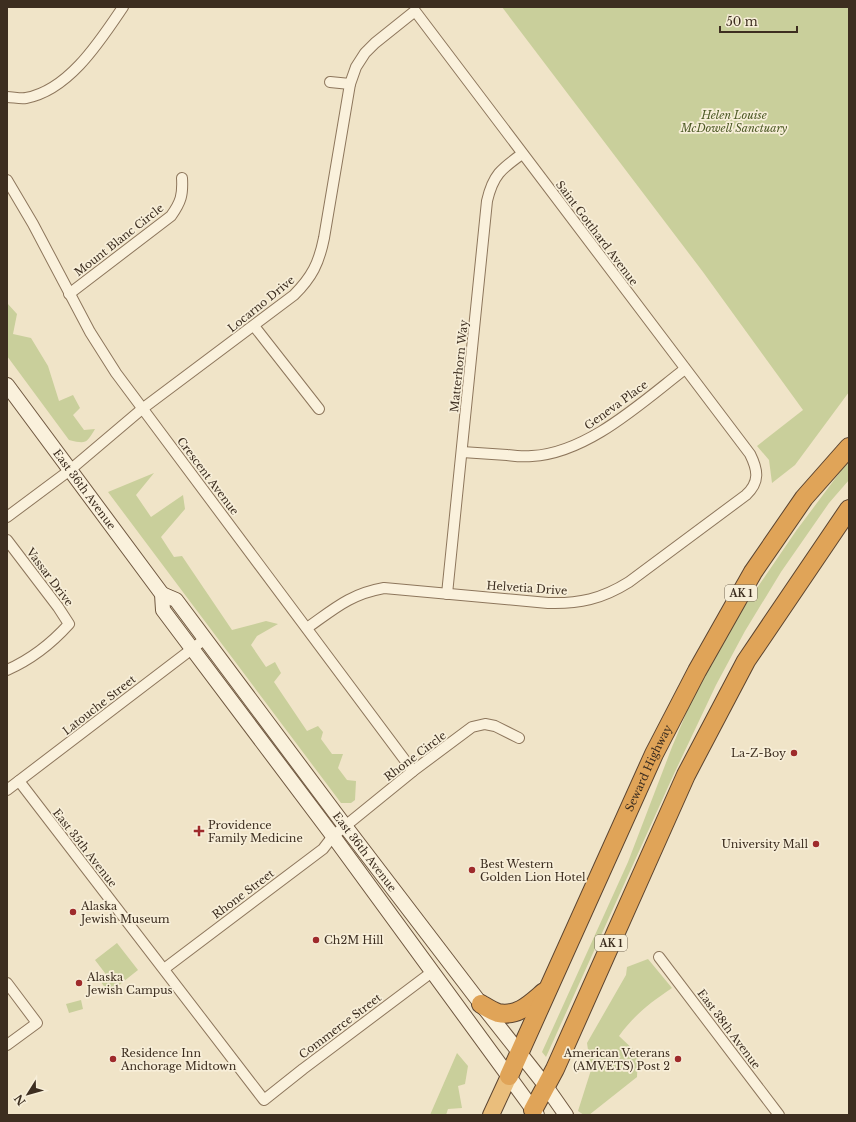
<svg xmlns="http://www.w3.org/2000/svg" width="856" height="1122" font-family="'Libre Baskerville',serif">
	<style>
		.green { fill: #c9cf9b }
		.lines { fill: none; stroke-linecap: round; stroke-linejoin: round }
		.minor-casing { stroke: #8d765c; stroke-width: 12 }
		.secondary-casing { stroke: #6f573f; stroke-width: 16 }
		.trunk-casing { stroke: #5b4430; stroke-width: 18 }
		.motorway-casing { stroke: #5b4430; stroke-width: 20 }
		.minor { stroke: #faf1dc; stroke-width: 10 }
		.secondary { stroke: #faf1dc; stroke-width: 14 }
		.trunk { stroke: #eabe7c; stroke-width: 16 }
		.motorway { stroke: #e0a458; stroke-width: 18 }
		.poi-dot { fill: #9e2a2b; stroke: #f7eed8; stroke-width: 1.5 }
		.labels { text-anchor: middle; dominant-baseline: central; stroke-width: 3.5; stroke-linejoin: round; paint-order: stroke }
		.shield { fill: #f7eed8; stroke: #756857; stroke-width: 1 }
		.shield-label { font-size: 10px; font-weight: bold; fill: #3d2e20 }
		.park-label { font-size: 11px; font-style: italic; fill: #4d5a26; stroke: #f7eed8 }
		.street-label { font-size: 11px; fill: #3d2e20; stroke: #f7eed8 }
		.poi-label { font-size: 11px; fill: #3d2e20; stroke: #f7eed8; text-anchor: start }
	</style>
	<rect width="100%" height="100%" fill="#f0e4c8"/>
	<g class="green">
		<polygon points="502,7 849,7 849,392 795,465 772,483 769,460 757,446 803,410 703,272"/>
		<path d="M7 303 17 314 13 334 31 338 48 366 59 401 73 395 80 408 73 415 84 430 95 429C86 444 86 444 69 440L7 356Z"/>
		<polygon points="849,460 849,480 829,503 781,572 745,631 716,685 673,776 546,1057 542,1052 628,862 672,747 693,697 744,607 796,531"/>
		<polygon points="154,473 136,495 151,517 183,495 185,509 161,537 174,557 182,556 232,630 266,621 278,624 257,636 251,645 266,667 275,662 281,673 274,682 307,731 318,726 323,732 321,739 332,754 343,754 338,768 347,780 356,781 355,800 351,803 341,803 108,492"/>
		<polygon points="117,943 138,970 109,993 101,982 108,977 95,960"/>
		<path d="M648 959 672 988C650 1003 635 1014 619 1036L638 1054 637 1077 589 1115H584L578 1111 591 1070 587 1043 626 975 627 967Z"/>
		<polygon points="81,1000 83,1009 69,1013 66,1004"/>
		<polygon points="457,1053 468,1066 465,1084 458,1086 462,1108 448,1109 446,1115 430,1115"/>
	</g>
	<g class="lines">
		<defs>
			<g id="minor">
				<polyline points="330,82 350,84"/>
				<path d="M7 97C13 97 20 99 26 98 69 90 100 41 123 7"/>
				<polyline points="7,180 33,224 90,332 116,373 413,771"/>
				<path d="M69 294 171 216C181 202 183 195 182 178"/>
				<polyline points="254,326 319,409"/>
				<path d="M462 452C477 453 492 454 507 455 515 456 524 457 532 456 588 453 642 402 685 369"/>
				<path d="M7 517 70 470 142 409 294 295C312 277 319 263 324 238L350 84 356 67 365 53 375 43 415 11 750 454C758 470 760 482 746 495L629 582C602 599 579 604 548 603L384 588C350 594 334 609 307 628"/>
				<path d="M7 540 58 607 69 624C51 644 32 659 7 670"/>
				<path d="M447 594 487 201C493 175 501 169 522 154"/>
				<polyline points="19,781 264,1100 303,1069 432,972"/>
				<polyline points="7,790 205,639"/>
				<polyline points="659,957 779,1115"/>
				<polyline points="164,969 323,849 333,836 413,771 472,727 485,724 495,726 519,738"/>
				<polyline points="7,983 37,1023 7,1045"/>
			</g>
			<g id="secondary">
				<path id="s1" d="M7 385 162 594 163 610 184 638 333 836 537 1115"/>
				<path id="s2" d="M162 594 176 600 345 826 481 1004 545 1085 566 1115"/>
			</g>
			<polyline id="trunk" points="491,1115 509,1076"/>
			<g id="motorway">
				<path d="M481 1004C486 1007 492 1011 498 1013 518 1017 531 1003 544 992"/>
				<path id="s3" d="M509 1076 654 754 697 671 753 572 804 498 849 447"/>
				<polyline points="533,1110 555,1069 686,775 746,661 849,509"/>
			</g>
		</defs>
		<use href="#minor" class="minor-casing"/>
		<use href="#secondary" class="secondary-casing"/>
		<use href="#trunk" class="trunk-casing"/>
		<use href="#motorway" class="motorway-casing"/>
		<use href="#minor" class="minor"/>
		<use href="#secondary" class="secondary"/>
		<use href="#trunk" class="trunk"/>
		<use href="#motorway" class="motorway"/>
	</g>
	<g class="poi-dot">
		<circle cx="794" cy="753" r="4"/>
		<path d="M197 825h4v4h4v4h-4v4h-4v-4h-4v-4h4z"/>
		<circle cx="816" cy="844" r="4"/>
		<circle cx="472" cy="870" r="4"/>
		<circle cx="73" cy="912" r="4"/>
		<circle cx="316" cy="940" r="4"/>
		<circle cx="79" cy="983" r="4"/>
		<circle cx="113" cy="1059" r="4"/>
		<circle cx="678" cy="1059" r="4"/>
	</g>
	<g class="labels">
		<g class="shield">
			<rect x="725" y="585" width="32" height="16" rx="3"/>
			<rect x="595" y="935" width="32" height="16" rx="3"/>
		</g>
		<g class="shield-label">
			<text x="741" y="593">AK 1</text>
			<text x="611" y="943">AK 1</text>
		</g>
		<g class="park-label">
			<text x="734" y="115">Helen Louise<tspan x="734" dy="13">McDowell Sanctuary</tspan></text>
		</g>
		<g class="street-label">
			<text transform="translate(597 233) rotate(53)">Saint Gotthard Avenue</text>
			<text transform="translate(119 240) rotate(-38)">Mount Blanc Circle</text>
			<text transform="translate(261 304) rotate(-39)">Locarno Drive</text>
			<text transform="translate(459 366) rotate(-84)">Matterhorn Way</text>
			<text transform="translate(616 405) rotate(-36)">Geneva Place</text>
			<text transform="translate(208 476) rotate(53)">Crescent Avenue</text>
			<text stroke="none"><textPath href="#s1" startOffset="130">East 36th Avenue</textPath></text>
			<text transform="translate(50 577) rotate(53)">Vassar Drive</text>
			<text transform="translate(527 588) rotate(4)">Helvetia Drive</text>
			<text transform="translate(99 705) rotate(-38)">Latouche Street</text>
			<text transform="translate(415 756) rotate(-37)">Rhone Circle</text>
			<text stroke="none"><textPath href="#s3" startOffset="338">Seward Highway</textPath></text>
			<text transform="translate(85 848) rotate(52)">East 35th Avenue</text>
			<text stroke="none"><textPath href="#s2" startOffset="330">East 36th Avenue</textPath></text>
			<text transform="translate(243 894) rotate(-37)">Rhone Street</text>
			<text transform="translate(340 1026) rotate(-37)">Commerce Street</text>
			<text transform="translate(729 1029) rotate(53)">East 38th Avenue</text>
		</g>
		<g class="poi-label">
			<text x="786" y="753" text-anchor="end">La-Z-Boy</text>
			<text x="208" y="825">Providence<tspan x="208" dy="13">Family Medicine</tspan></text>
			<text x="808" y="844" text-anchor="end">University Mall</text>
			<text x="480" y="864">Best Western<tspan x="480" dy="13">Golden Lion Hotel</tspan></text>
			<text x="81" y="906">Alaska<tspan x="81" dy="13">Jewish Museum</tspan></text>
			<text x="324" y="940">Ch2M Hill</text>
			<text x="87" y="977">Alaska<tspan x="87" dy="13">Jewish Campus</tspan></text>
			<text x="121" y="1053">Residence Inn<tspan x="121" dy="13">Anchorage Midtown</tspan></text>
			<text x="670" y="1053" text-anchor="end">American Veterans<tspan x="670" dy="13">(AMVETS) Post 2</tspan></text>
		</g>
	</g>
	<rect width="856" height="1122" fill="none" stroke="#3d2e20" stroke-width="16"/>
	<g transform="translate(28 1094) rotate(233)" stroke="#f7eed8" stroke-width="3" paint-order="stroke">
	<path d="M0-3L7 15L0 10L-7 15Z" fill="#3d2e20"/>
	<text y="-6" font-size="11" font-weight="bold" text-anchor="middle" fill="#3d2e20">N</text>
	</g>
	<path d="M720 26v6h77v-6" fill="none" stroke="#3d2e20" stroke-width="2"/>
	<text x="726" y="26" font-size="12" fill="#3d2e20" stroke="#f7eed8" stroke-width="3" paint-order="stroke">50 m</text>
</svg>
